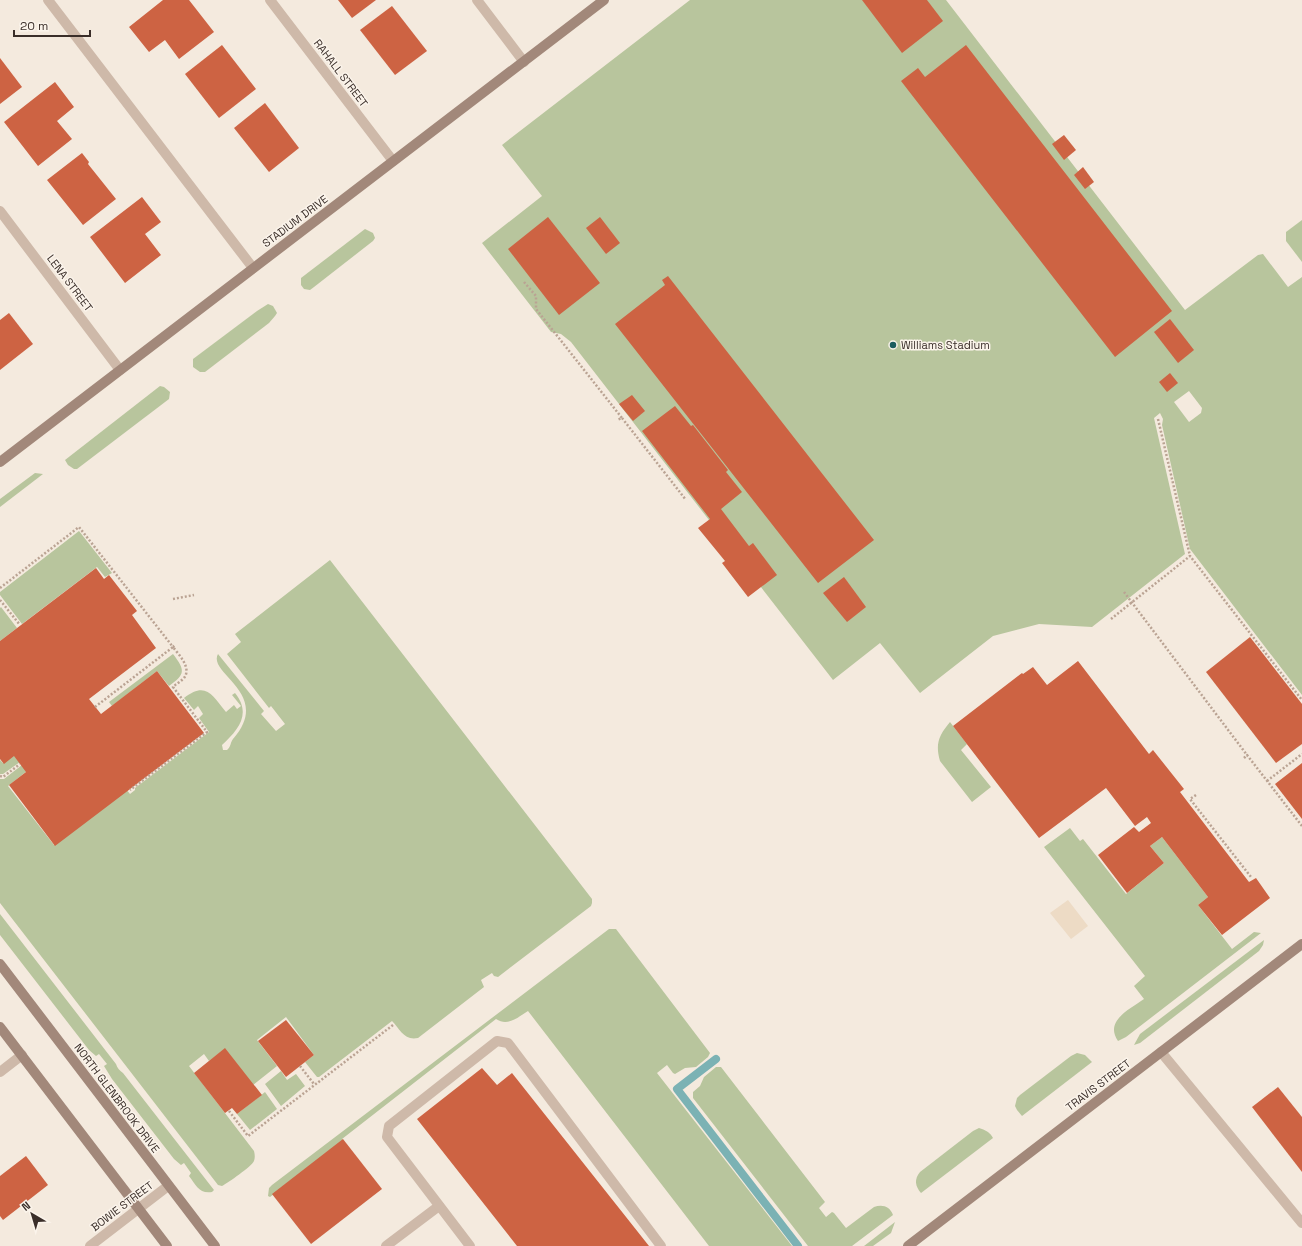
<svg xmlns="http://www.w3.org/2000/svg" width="1302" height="1246" font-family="'Space Grotesk',sans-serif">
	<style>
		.green { fill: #b8c59d; fill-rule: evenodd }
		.plaza { fill: #eddbc5 }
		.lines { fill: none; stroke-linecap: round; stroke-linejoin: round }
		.stream { stroke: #7bb2b4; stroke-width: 8 }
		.building { fill: #cd6343 }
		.path { stroke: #baa393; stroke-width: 2.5; stroke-dasharray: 2 2; stroke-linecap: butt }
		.lane { stroke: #ceb9a9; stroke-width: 10 }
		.street { stroke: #ceb9a9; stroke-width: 10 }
		.secondary { stroke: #a2887a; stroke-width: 10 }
		.poi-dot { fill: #1c5c5f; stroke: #fbf4eb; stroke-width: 1.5 }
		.labels { text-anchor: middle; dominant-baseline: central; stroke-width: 3; stroke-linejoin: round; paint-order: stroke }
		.street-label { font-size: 11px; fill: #3a2e29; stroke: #fbf4eb }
		.poi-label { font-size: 11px; fill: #3a2e29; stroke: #fbf4eb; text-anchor: start }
	</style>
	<rect width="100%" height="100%" fill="#f4eade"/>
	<g class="green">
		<path d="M690 0H946L1185 310 1258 255 1263 254 1288 287 1302 277V695L1190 549 1162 425 1163 419 1160 413 1154 418 1185 554 1092 627 1039 624 993 636 920 693 880 643 833 680 571 342 561 334 551 332 482 243 542 196 502 145ZM1189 391 1202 408 1201 413 1189 422 1174 402Z"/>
		<polygon points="1302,220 1302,262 1286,241 1286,232"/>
		<polygon points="365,229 373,233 375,238 373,241 314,287 310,290 304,289 301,285 301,278"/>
		<polygon points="268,304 273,306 277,313 275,316 269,323 205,372 200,372 193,367 193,359 257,311"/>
		<polygon points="160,386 164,387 170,392 169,399 77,469 74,469 68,465 65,460"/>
		<polygon points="35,473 43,474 0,507 0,499"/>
		<polygon points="79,531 112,573 105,577 97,567 22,624 0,595 0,592"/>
		<path d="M330 560 592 899V903L591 906 498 977 494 976 492 973 481 980 484 987 418 1038C404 1041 400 1029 392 1021L319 1077H317L305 1062 314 1055 286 1017 257 1040 277 1066 253 1085 225 1049 209 1061 204 1054 189 1066 254 1151C255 1155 255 1158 254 1161 251 1167 229 1182 222 1186L218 1185 0 903V779H4L22 765 27 771 8 786 54 845 126 789 130 794 135 790V788L209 732 199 718 203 714 198 706 194 710 184 698C206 681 212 695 226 712L234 705 237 709 241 706 232 695 235 693C252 714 238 730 222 745L223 750H227C231 747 230 743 233 739 273 693 207 674 218 654L264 711 261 714 276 731 285 724 271 706 269 708 227 654 241 642 235 634Z"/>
		<polygon points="1,607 17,628 0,641 0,608"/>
		<path d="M173 654C185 670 186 674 169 686L157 671 112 706 109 702Z"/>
		<path d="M950 722 967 744 961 750 991 787 972 802 940 761C935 744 939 735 950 722Z"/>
		<polygon points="14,755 20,762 3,774 0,774 0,760 3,763"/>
		<path d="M1070 828 1080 841 1083 839 1126 894 1164 863 1150 846 1162 837 1208 897 1198 905 1232 949 1254 932 1261 933 1126 1037 1118 1041C1104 1021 1130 1009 1144 999L1134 986 1145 976 1044 847Z"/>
		<path d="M0 914 116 1064C117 1068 120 1071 123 1073L214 1190 212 1192C199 1194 196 1185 189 1176L191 1173 184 1163 181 1165 174 1159 112 1079 104 1066 107 1064 99 1054 96 1056 89 1050 0 935Z"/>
		<path d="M609 929H616L710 1053 708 1057 696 1067 685 1068 675 1074 673 1073 667 1065 657 1073 792 1246H709L528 1011C518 1017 508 1027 496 1019L342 1139 344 1141 270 1197 268 1196 269 1188 272 1185Z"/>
		<polygon points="1264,940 1263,945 1259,951 1140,1043 1134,1045 1140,1034"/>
		<polygon points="1077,1053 1085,1055 1092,1062 1022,1116 1017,1110 1015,1106 1017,1098 1020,1095 1071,1056"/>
		<path d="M716 1067H721L825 1202 819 1208 826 1217 832 1212 834 1213 846 1228 874 1207C882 1204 890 1206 893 1215L852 1246H808L693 1098V1092L700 1086 704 1077Z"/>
		<polygon points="281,1071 287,1080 296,1074 305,1086 281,1106 265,1084"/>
		<polygon points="265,1092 277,1109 250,1130 237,1114"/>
		<path d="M979 1128C985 1130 990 1132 993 1138L921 1193C915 1186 914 1179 920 1172L973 1131Z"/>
		<polygon points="895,1222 891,1233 873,1246 864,1246"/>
	</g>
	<polygon class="plaza" points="1068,900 1088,926 1071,939 1050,913"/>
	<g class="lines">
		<polyline class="stream" points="716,1059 677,1089 798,1246"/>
	</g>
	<g class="building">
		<polygon points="163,0 189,0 214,32 179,59 165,40 149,52 129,27"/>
		<polygon points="338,0 376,0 352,18"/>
		<polygon points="862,0 927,0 943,21 902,53"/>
		<polygon points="392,6 427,51 395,75 360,30"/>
		<polygon points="222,45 256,89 219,118 185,74"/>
		<polygon points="966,45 1172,311 1115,357 901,81 918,68 925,77"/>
		<polygon points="0,58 22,87 0,104"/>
		<polygon points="55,82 74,107 57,121 72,139 38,166 4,122"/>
		<polygon points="265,103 299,148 269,172 234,128"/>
		<polygon points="1064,135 1076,150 1064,160 1052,144"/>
		<polygon points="82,153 89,162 88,164 116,199 83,225 47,180"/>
		<polygon points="1083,167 1094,182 1085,189 1074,175"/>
		<polygon points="142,197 161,222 145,234 161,255 125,283 90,237"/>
		<polygon points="548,217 600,283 559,315 508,249"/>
		<polygon points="600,217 620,243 606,254 586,228"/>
		<polygon points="668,276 874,540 818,583 615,324 665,285 662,280"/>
		<polygon points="9,313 33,344 0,370 0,320"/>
		<polygon points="1170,319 1194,350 1178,363 1154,332"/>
		<polygon points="1170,373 1178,383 1167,392 1159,382"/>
		<polygon points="632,395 645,411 633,421 619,404"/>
		<polygon points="675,406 691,426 693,425 728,470 726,472 742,492 721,509 749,546 753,543 777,575 748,597 722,563 725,561 698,528 710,519 642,431"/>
		<polygon points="96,568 104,579 109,575 137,611 132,615 156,648 89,699 101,714 157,671 204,733 55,846 9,785 26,772 14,756 4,764 0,759 0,641"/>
		<polygon points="844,577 866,607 847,622 823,593"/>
		<polygon points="1250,637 1302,704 1302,744 1276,763 1206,672"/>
		<polygon points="1078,661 1149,754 1153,750 1184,789 1180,792 1249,882 1256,878 1270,898 1222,935 1198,905 1208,897 1162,837 1150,846 1164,863 1127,893 1098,855 1134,827 1139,832 1151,823 1147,817 1135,826 1106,788 1039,838 953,726 1022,673 1023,674 1033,667 1047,685"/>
		<polygon points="1302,763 1302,819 1275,784"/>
		<polygon points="286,1020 314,1055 286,1077 258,1041"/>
		<polygon points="225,1048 262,1095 237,1114 232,1108 225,1113 194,1073"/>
		<polygon points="482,1068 497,1085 512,1073 649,1246 517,1246 417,1119"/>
		<polygon points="1278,1087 1302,1117 1302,1172 1252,1107"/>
		<polygon points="343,1139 382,1189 311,1244 272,1194"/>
		<polygon points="26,1156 48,1185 3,1220 0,1216 0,1176"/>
	</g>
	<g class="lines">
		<g class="path">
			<polyline points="524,282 536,296 536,309 622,418 617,420"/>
			<polyline points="622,418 686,500"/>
			<polyline points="1158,419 1190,556"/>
			<polyline points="0,588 79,527 173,647 175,645"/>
			<polyline points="1124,592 1247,755"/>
			<polyline points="173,599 194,595"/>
			<polyline points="0,600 20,625"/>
			<polyline points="1111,619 1190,556 1302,700"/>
			<path d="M95 707 173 647C179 655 193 669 183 679 180 682 176 684 173 687L207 732 130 790"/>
			<polyline points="1244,758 1247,755 1302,826"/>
			<polyline points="0,776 3,777 20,764"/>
			<polyline points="1267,781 1302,754"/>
			<polyline points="1196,795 1190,799 1251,877"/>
			<polyline points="300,1066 314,1084"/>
			<polyline points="229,1111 248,1136 393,1025"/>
		</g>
		<g class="lane">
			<polyline points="48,0 253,268"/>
			<polyline points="477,0 524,62"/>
			<polyline points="1161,1052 1302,1223"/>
			<polyline points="0,1072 22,1055"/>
			<polyline points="386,1246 439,1206"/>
			<polyline points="470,1246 387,1137 389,1126 497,1041 508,1043 661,1246"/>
		</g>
		<g class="street">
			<polyline points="270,0 393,161"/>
			<polyline points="0,211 120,370"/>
			<polyline points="90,1246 168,1186"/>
		</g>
		<g class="secondary">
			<polyline points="0,462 604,0"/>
			<polyline points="0,964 215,1246"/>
			<polyline points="0,1027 167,1246"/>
			<polyline points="908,1246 1302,944"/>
		</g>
	</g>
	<circle class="poi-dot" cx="893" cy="345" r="4"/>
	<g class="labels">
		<g class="street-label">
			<text transform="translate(341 73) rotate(53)">RAHALL STREET</text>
			<text transform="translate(295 221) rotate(-37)">STADIUM DRIVE</text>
			<text transform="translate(70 283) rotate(53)">LENA STREET</text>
			<text transform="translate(1098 1085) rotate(-37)">TRAVIS STREET</text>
			<text transform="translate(117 1098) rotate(53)">NORTH GLENBROOK DRIVE</text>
			<text transform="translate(122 1206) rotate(-37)">BOWIE STREET</text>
		</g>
		<g class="poi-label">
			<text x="901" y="345">Williams Stadium</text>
		</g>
	</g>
	<g transform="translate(32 1214) rotate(322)" stroke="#fbf4eb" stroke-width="3" paint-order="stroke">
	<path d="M0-3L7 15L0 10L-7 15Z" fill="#3a2e29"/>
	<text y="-6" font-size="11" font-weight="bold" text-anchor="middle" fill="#3a2e29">N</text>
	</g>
	<path d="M14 30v6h76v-6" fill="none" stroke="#3a2e29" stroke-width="2"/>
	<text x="20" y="30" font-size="12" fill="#3a2e29" stroke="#fbf4eb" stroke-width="3" paint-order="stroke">20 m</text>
</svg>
